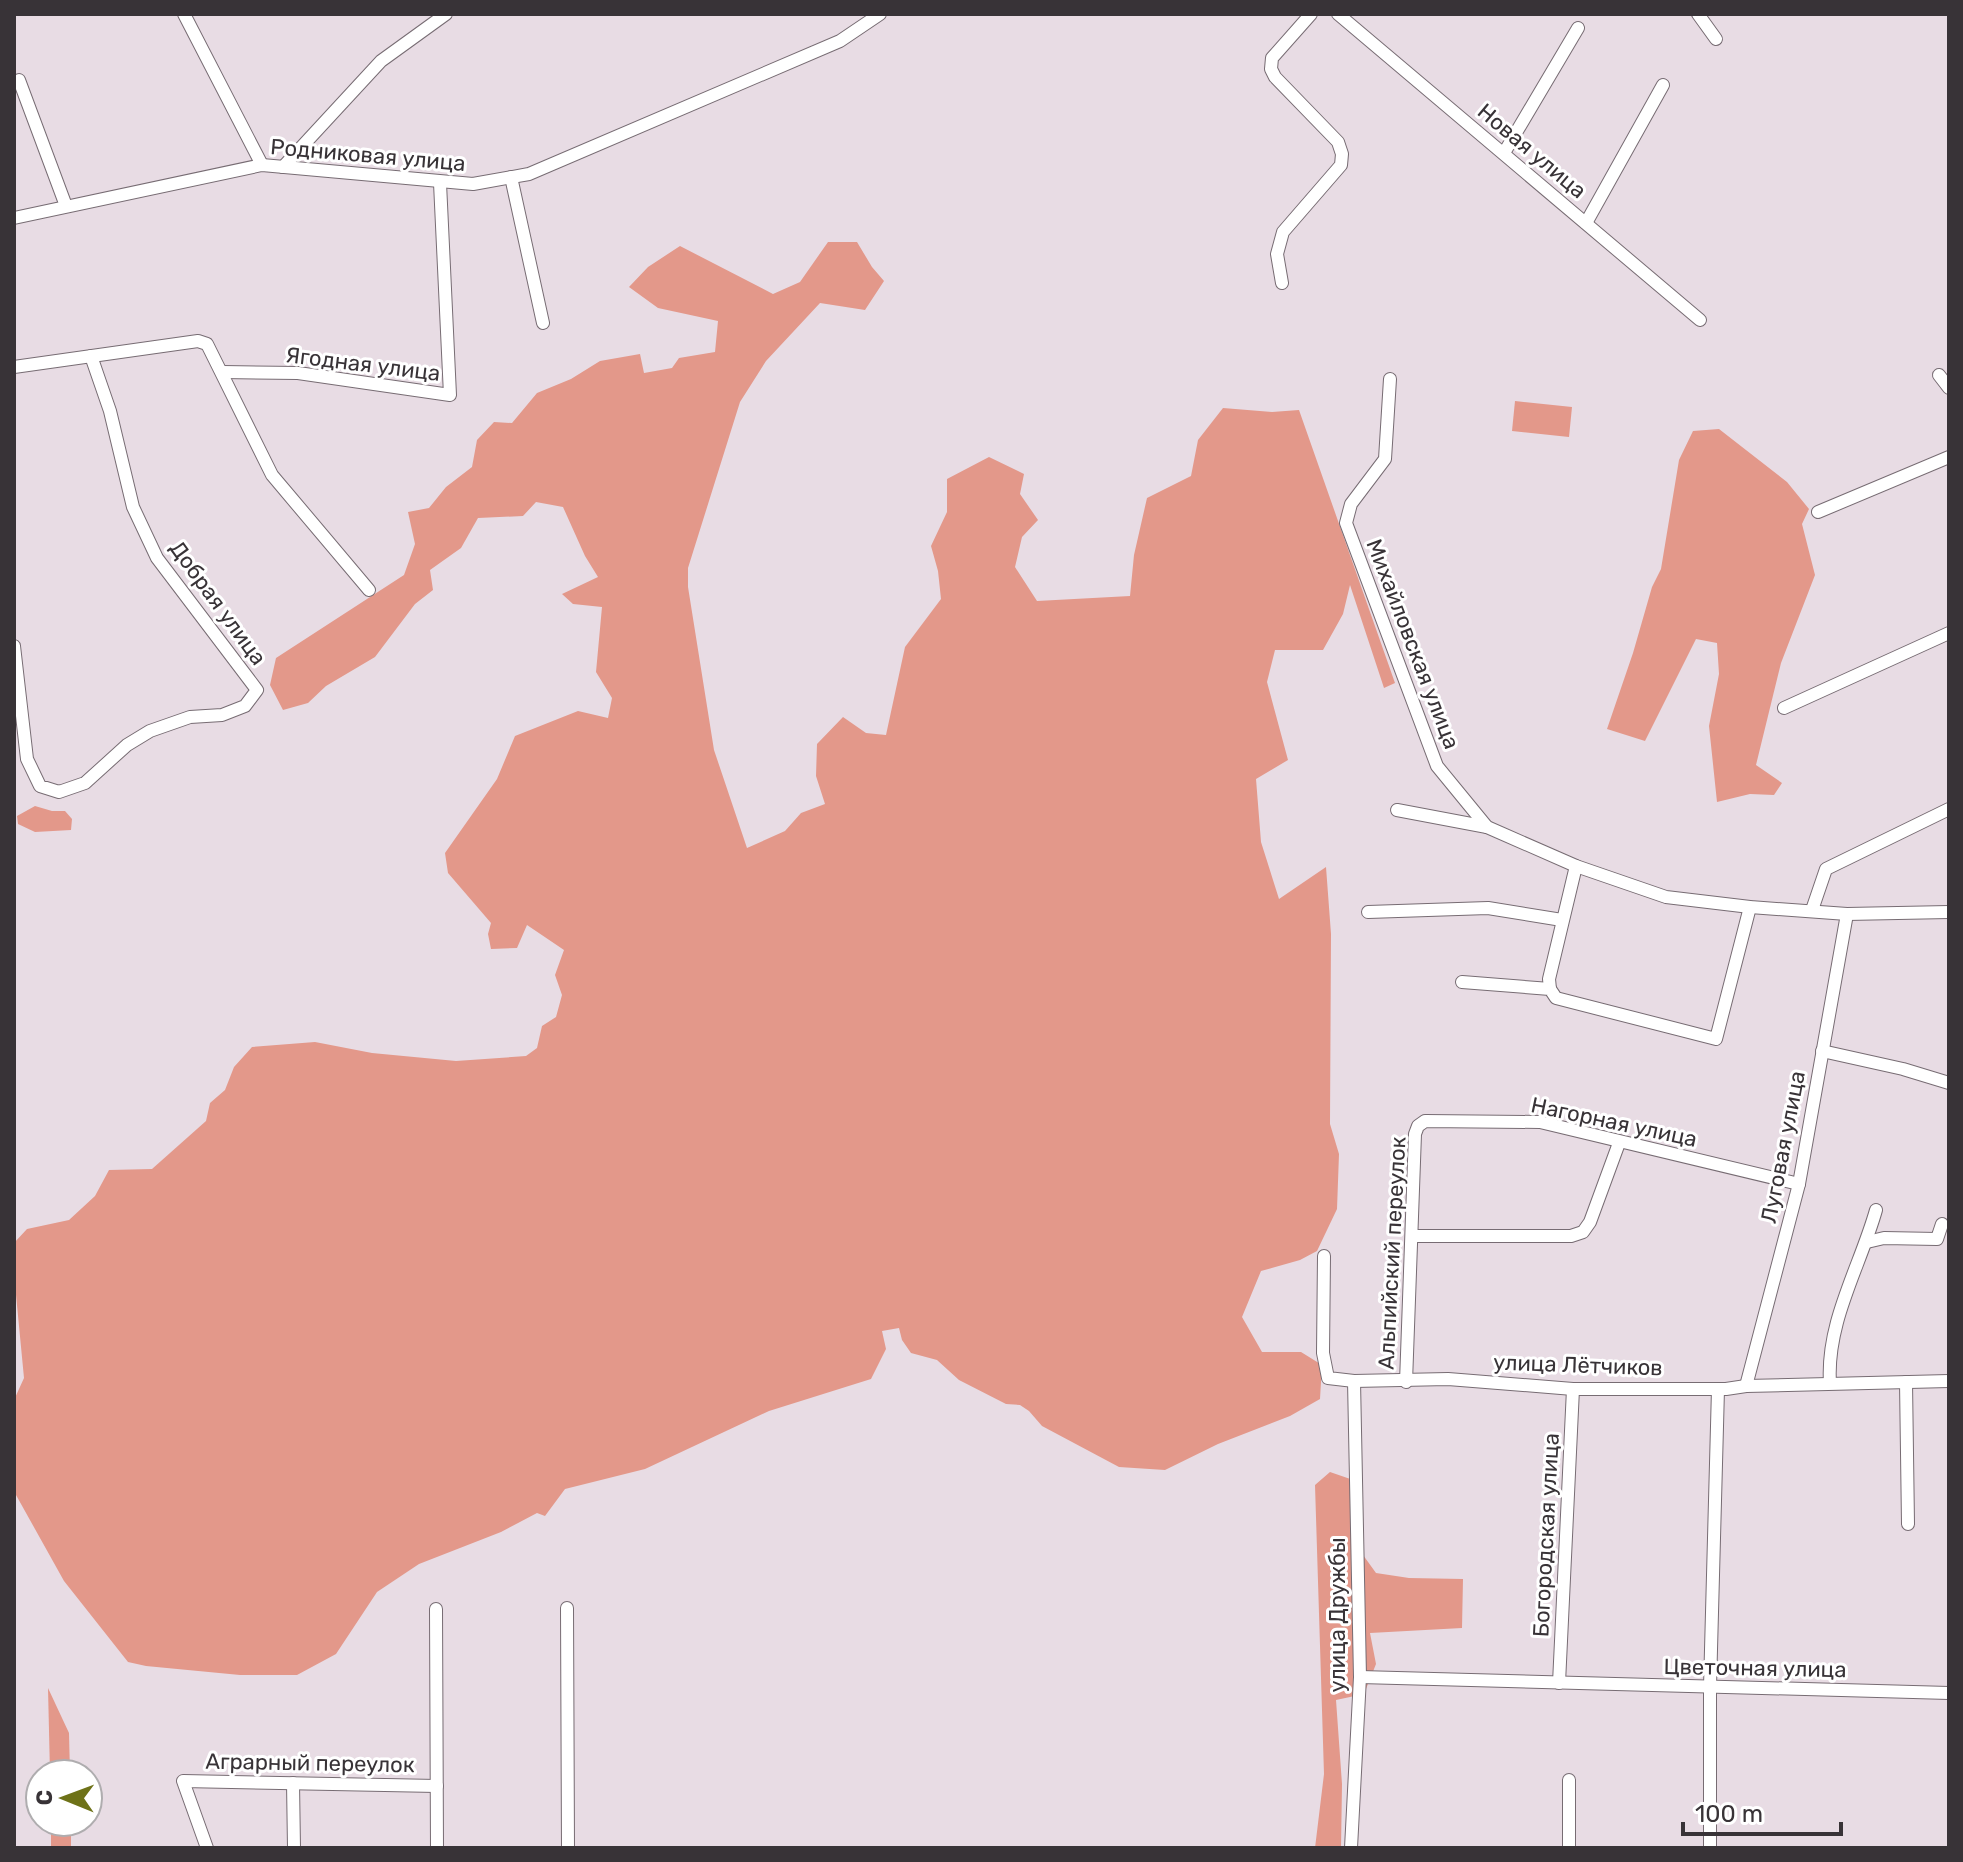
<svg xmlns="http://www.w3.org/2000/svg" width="1963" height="1862" font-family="Rubik,sans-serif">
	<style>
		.green { fill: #e3988a }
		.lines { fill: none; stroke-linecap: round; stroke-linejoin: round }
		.minor-casing { stroke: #776c73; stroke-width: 14 }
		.minor { stroke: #fff; stroke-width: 12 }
		.labels { text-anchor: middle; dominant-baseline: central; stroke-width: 6; stroke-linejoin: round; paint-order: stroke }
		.street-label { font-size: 22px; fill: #383337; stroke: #fff }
	</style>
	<rect width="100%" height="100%" fill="#e8dce4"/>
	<g class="green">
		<polygon points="828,242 857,242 872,267 884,281 865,310 820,303 766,361 740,402 688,568 688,587 714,750 747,848 785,831 801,813 825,804 816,776 817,744 843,717 866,733 886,735 905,647 941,599 938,571 931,546 947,512 947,479 989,457 1024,474 1020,494 1038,520 1022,537 1015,567 1037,601 1130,596 1134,555 1147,498 1191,476 1198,440 1223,408 1272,412 1299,410 1395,683 1384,688 1350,585 1343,614 1323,650 1275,650 1267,682 1288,760 1256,779 1261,842 1279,899 1326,867 1331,934 1330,1124 1339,1154 1337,1209 1317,1251 1300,1260 1261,1271 1242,1317 1262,1352 1301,1352 1322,1365 1320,1399 1290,1416 1218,1444 1165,1470 1119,1467 1042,1426 1029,1411 1020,1405 1006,1404 959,1380 937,1360 911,1353 902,1340 899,1328 882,1331 886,1349 871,1379 769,1411 645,1469 565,1489 545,1516 537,1513 501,1532 419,1564 377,1592 336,1654 297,1675 240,1675 146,1666 128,1662 64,1581 16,1495 14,1400 24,1378 14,1274 14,1243 27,1229 69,1220 95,1196 109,1170 152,1169 206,1121 210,1103 225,1090 234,1067 252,1047 315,1042 372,1053 456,1061 526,1056 537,1048 542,1026 556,1017 562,995 555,975 564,950 527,925 517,948 491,949 488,934 491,923 448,873 445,853 497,779 515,736 578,711 608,718 612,698 596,672 602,607 573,604 562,594 598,577 585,556 563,507 536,502 523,516 478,518 461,548 430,570 433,590 415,604 375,657 326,686 308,703 283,710 270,685 276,658 404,575 415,544 408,512 429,508 446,487 472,467 477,440 494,422 512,423 537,393 571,379 600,361 640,354 644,373 672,368 679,358 715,352 718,321 658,308 629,287 648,267 680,246 773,294 800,282"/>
		<polygon points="1515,401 1572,407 1569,437 1512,431"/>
		<polygon points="1719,429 1787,482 1809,509 1802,524 1815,575 1781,663 1756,765 1782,783 1774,795 1750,794 1717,802 1709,726 1719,674 1717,643 1696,639 1645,741 1607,729 1633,653 1652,587 1661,569 1679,460 1693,431"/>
		<polygon points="35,806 52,811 65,811 72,819 71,830 35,832 18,824 17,816"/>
		<polygon points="1330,1472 1359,1482 1363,1555 1376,1573 1409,1578 1463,1579 1462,1628 1370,1633 1376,1664 1364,1694 1336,1700 1342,1784 1341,1848 1315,1848 1324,1774 1315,1485"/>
		<polygon points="48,1688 69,1733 70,1774 50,1774"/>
		<rect x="51" y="1822" width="20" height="26"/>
	</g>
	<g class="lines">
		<defs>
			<g id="minor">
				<polyline points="184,14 262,165"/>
				<polyline points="1338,14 1700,320"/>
				<polyline points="1698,14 1716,39"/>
				<polyline points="19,80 66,206"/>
				<polyline points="1504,153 1578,28"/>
				<polyline points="283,167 381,61 446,14"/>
				<polyline points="511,177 543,323"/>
				<polyline points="14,218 262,165 473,184 529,174 840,41 880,14"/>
				<polyline points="1586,223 1663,85"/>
				<polyline points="1282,283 1277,254 1283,232 1341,165 1342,154 1338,142 1275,77 1271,69 1272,58 1311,14"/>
				<polyline points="14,367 198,341 207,344 272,475 369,590"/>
				<polyline points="223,372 298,373 450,395 440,183"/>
				<polyline points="1939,375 1949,388"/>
				<polyline points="1390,379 1385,459 1351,504 1346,523 1437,766 1487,827 1576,866 1666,897 1750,907 1847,914 1949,912"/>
				<polyline points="1818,512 1949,457"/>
				<polyline points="14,646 27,759 40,786 59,792 85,783 127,745 150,731 190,717 222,715 245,706 257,690 157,558 133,507 110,411 91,356"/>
				<polyline points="1784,708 1949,633"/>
				<polyline points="1397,810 1487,827"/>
				<polyline points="1812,910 1826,869 1949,809"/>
				<polyline points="1368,912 1488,908 1562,920"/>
				<polyline points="1462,982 1550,989 1556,998 1716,1039 1750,907"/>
				<polyline points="1550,989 1549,979 1576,866"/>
				<polyline points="1822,1051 1903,1069 1949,1083"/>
				<polyline points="1412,1236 1571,1236 1583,1232 1590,1222 1619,1143"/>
				<polyline points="1867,1242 1884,1238 1937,1239 1942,1224"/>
				<polyline points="1324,1256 1323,1353 1328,1378 1354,1381 1448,1379 1573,1389 1726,1389 1746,1386 1949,1381"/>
				<polyline points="1406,1382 1415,1134 1418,1126 1425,1121 1540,1122 1799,1184"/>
				<polyline points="1906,1382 1908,1524"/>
				<path d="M1830 1383C1826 1322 1860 1267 1876 1210"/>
				<polyline points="1746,1386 1799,1184 1847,914"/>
				<polyline points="567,1608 568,1848"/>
				<polyline points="436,1609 437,1848"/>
				<polyline points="1360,1677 1949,1693"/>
				<polyline points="1559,1683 1573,1389"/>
				<polyline points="1569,1780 1569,1848"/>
				<polyline points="293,1783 294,1848"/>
				<polyline points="207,1848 183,1781 437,1786"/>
				<polyline points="1351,1848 1360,1677 1354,1381"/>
				<polyline points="1710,1848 1710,1687 1718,1389"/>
			</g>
		</defs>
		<use href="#minor" class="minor-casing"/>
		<use href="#minor" class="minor"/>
	</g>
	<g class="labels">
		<g class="street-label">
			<text transform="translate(1532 151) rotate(40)">Новая улица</text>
			<text transform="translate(368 155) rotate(5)">Родниковая улица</text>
			<text transform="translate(363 364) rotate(7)">Ягодная улица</text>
			<text transform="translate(218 603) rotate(54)">Добрая улица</text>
			<text transform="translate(1413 644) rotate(69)">Михайловская улица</text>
			<text transform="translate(1614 1122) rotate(12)">Нагорная улица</text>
			<text transform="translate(1783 1147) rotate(-79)">Луговая улица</text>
			<text transform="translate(1392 1253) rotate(-87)">Альпийский переулок</text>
			<text transform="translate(1578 1365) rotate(2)">улица Лётчиков</text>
			<text transform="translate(1546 1535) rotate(-87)">Богородская улица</text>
			<text transform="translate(1337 1615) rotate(-90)">улица Дружбы</text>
			<text transform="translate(1755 1668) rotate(1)">Цветочная улица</text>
			<text transform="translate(310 1763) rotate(1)">Аграрный переулок</text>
		</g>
	</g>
	<rect width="1963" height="1862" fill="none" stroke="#383337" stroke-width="32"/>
	<g transform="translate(64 1798) rotate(271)"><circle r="38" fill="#ffffff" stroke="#afadaf" stroke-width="2"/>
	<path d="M0-6L14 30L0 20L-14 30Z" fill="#6e7218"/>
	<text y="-12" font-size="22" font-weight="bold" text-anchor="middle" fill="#383337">С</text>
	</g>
	<path d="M1683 1822v12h158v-12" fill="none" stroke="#383337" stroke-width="4"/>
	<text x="1695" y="1822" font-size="24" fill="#383337" stroke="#ffffff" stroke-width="6" paint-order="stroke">100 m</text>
</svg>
